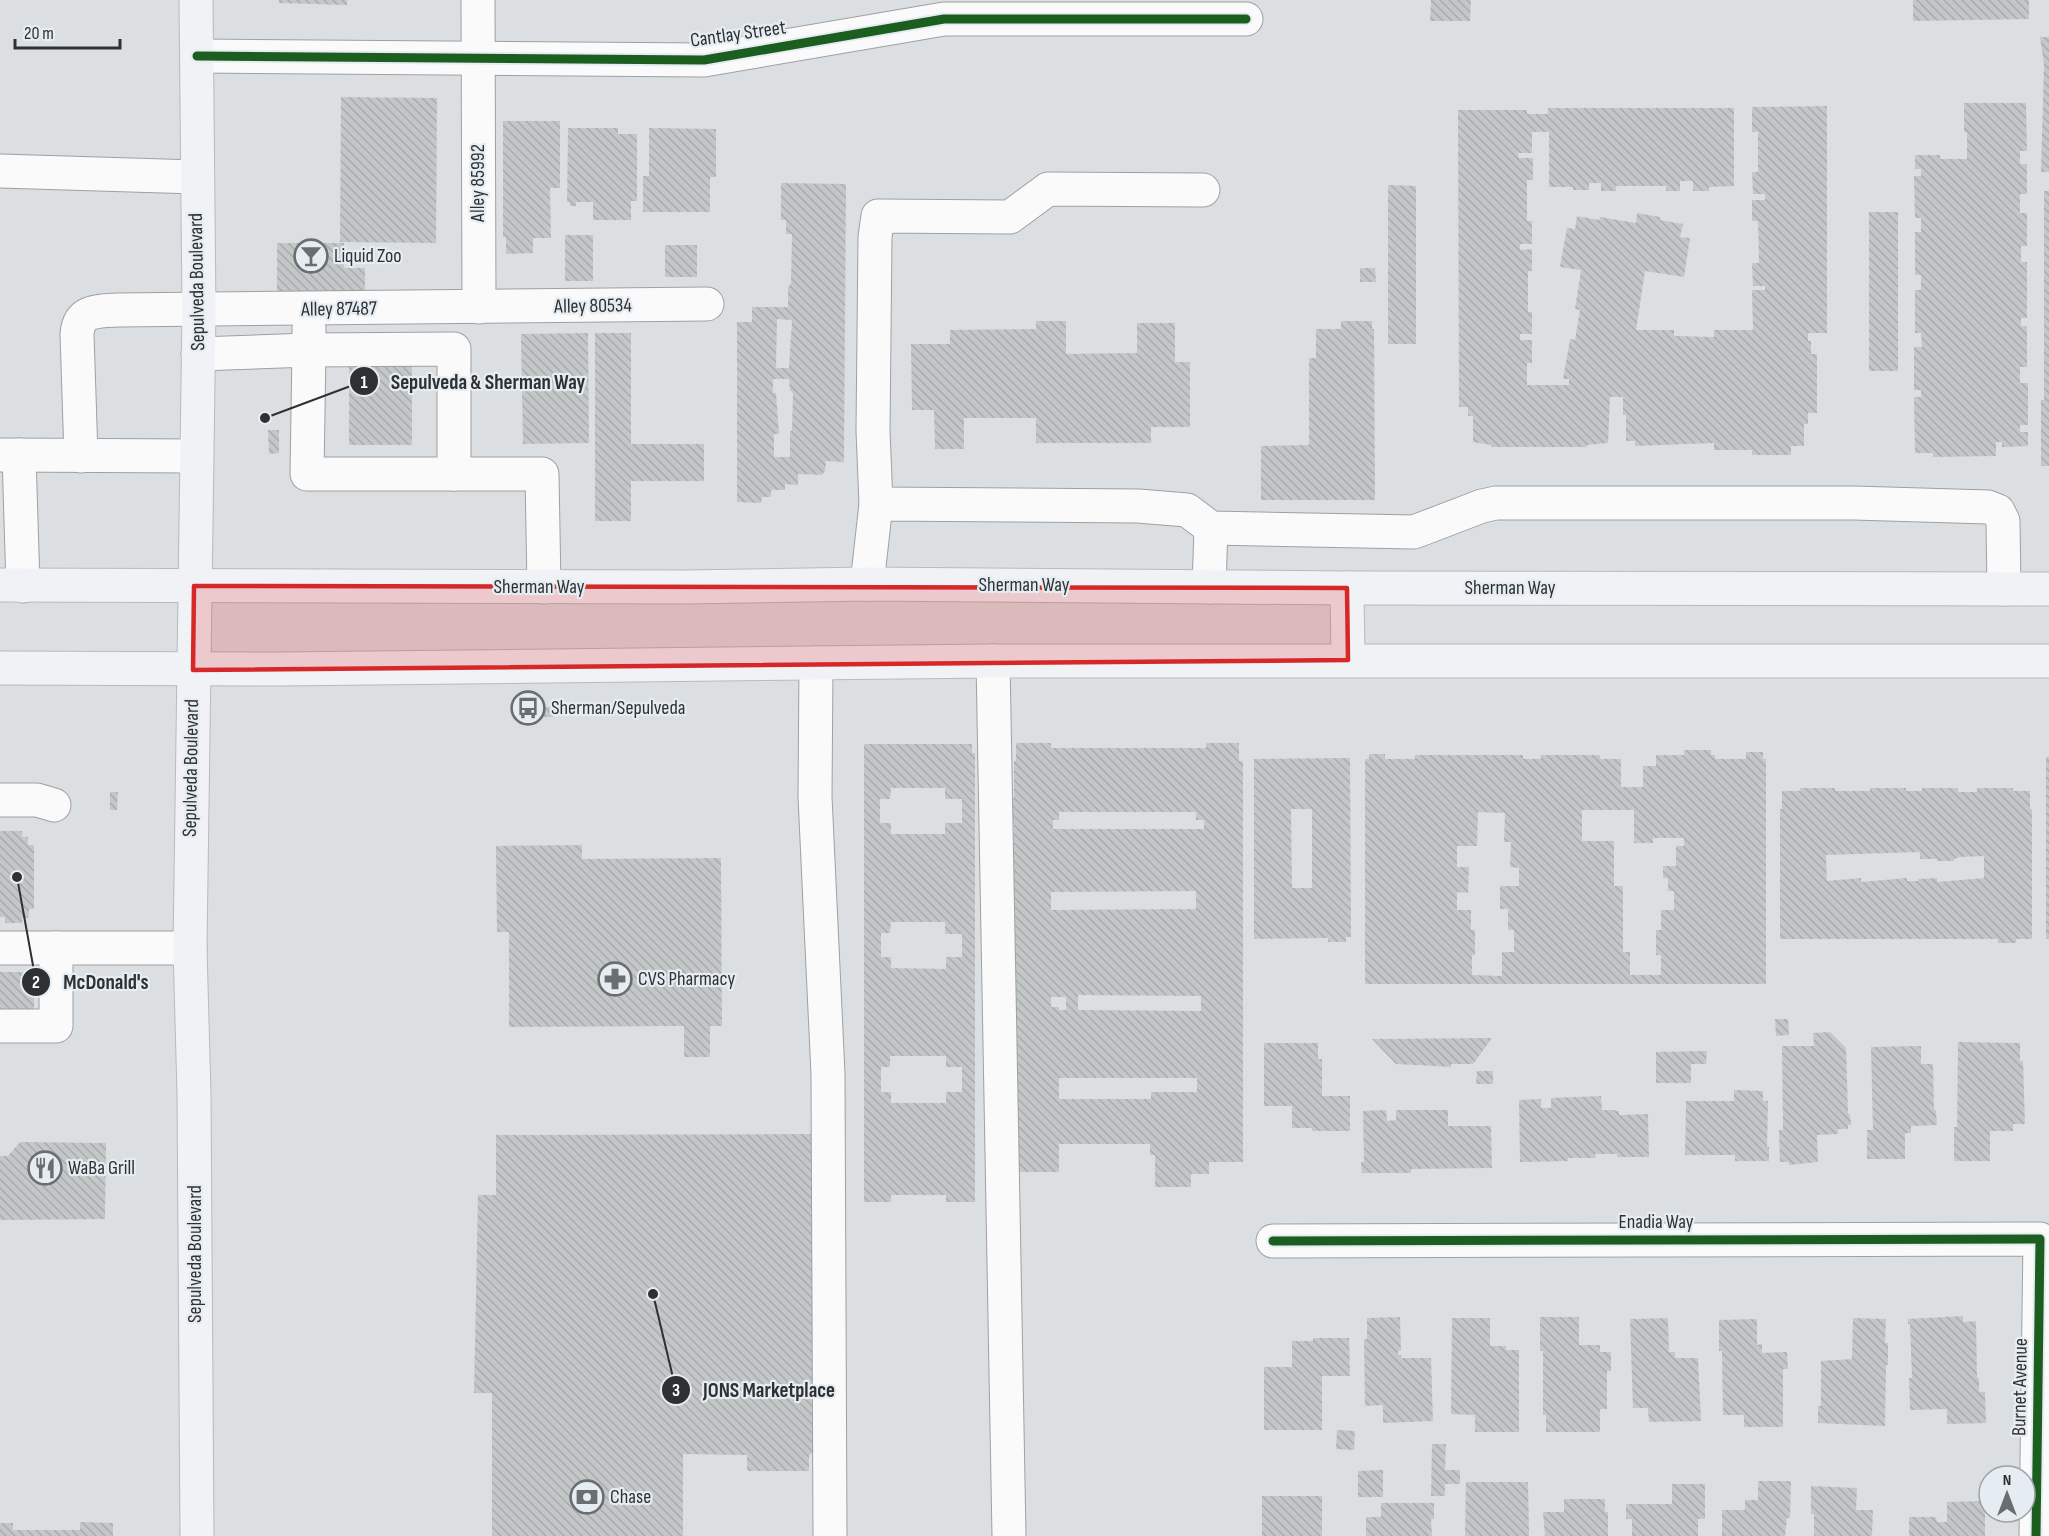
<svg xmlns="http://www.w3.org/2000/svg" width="2049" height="1536" font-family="'Sofia Sans Condensed',sans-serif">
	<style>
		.building { fill: url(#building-back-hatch); fill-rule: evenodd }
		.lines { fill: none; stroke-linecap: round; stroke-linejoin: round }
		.minor-casing { stroke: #9ea0a2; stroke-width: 35 }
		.major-casing { stroke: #b6bac1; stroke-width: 35 }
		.minor { stroke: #fafafb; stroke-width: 33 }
		.major { stroke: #f0f2f5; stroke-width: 33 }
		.cycleway-casing { stroke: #e6edf2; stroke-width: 13 }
		.cycleway { stroke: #1b5e20; stroke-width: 9 }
		.marked { fill: #d62828; fill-opacity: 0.2; stroke: #d62828; stroke-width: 4.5; stroke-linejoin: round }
		.labels { text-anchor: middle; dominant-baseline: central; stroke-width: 4.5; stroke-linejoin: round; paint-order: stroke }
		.street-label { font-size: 20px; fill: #2e3133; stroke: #e6edf2 }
		.poi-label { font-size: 20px; fill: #2e3133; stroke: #e6edf2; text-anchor: start }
		.leader { fill: none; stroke: #2e3133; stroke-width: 2 }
		.callout-dot { fill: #2e3133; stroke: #e6edf2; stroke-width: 2 }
		.mark-label { font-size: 18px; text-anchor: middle; font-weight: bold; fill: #fff }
		.callout-label { font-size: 21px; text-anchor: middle; font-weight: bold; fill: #2e3133; stroke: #e6edf2; stroke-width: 4.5; stroke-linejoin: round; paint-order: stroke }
	</style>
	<defs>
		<pattern id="building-back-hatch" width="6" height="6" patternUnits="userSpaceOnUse" patternTransform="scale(1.5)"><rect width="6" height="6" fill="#c4c7c8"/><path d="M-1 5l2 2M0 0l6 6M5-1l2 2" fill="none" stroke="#a9abac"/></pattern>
	</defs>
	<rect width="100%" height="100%" fill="#dcdfe2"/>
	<g class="building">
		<polygon points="279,0 347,0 347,5 279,3"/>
		<polygon points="1431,0 1471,0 1470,21 1430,21"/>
		<polygon points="1913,0 2029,0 2029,19 1913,21"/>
		<polygon points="2040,37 2049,37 2049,172 2041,172 2044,64"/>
		<polygon points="341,97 437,98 436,243 340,242"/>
		<polygon points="1964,103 2026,103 2027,151 2020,151 2020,164 2027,164 2027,194 2020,194 2020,213 2027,213 2027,246 2021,246 2021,262 2027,262 2027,318 2021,318 2021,326 2027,326 2027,367 2020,367 2020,383 2028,383 2028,425 2020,425 2020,432 2028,432 2028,446 2002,447 2002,442 1996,442 1996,456 1933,457 1933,453 1915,453 1914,397 1921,397 1921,390 1914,390 1914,347 1922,347 1921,333 1915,333 1915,290 1921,290 1921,275 1915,275 1915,232 1921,232 1921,218 1915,218 1914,176 1921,176 1921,169 1915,169 1915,155 1940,155 1940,159 1967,159 1967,133 1964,131"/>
		<polygon points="1827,106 1827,333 1808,333 1808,341 1811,341 1811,354 1817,354 1817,413 1808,413 1808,424 1804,424 1804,446 1791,446 1791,455 1752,455 1752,450 1714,450 1714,443 1635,446 1635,441 1626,441 1626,415 1623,415 1623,397 1610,397 1608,443 1587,445 1587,447 1491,447 1491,445 1473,442 1473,416 1468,416 1468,407 1459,407 1458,110 1527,110 1527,114 1548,114 1548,108 1734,108 1734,186 1709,187 1709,191 1693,191 1693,181 1680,181 1680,191 1666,191 1666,186 1616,186 1616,191 1601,191 1601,183 1589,183 1589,190 1573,190 1573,187 1549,187 1549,132 1532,132 1532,153 1518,153 1519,158 1533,158 1533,180 1527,180 1527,221 1532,221 1532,244 1520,244 1520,250 1532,249 1532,271 1528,271 1528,312 1532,312 1532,334 1520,334 1520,340 1532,340 1532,363 1527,363 1527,385 1569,385 1569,379 1563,379 1570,339 1575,340 1580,310 1575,309 1581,270 1560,267 1567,228 1575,229 1577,216 1599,220 1600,217 1636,223 1637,213 1660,217 1660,220 1683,224 1680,237 1690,238 1684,277 1645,271 1636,330 1674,330 1674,336 1714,337 1714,330 1753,330 1752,290 1765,290 1765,286 1753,286 1752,263 1759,263 1758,221 1752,221 1752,200 1765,200 1765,194 1753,194 1752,172 1758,172 1758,132 1752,132 1752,107"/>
		<polygon points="503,121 560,121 560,188 550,188 551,238 533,238 533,253 506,254 506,237 503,237"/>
		<polygon points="568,128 618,128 618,134 637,134 637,201 631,201 631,220 593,220 593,202 576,202 576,206 570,206 570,202 567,202"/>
		<polygon points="649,128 716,129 716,177 710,177 710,212 643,212 643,176 649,176"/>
		<path d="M781 183 846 184 844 462 826 461 825 471 822 475 798 474V485L785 484V490H771V497H762L761 503 737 502V322H752V307H788V287L791 284 792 234H786V220H781ZM777 319 792 320 789 368H776ZM773 379H789L790 390 793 393 792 430 790 432V457H774V434H779L776 393H773Z"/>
		<polygon points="1388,185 1416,186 1416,344 1388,344"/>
		<polygon points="2044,191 2049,191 2049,466 2041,466 2041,400 2044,400"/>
		<rect x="1869" y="212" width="29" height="159"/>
		<rect x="565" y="235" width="28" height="46"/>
		<polygon points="277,243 344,243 344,268 365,268 365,292 277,292"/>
		<rect x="665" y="245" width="32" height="32"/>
		<polygon points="1360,268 1375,268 1376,282 1360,282"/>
		<polygon points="1036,321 1066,321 1066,354 1137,353 1137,323 1175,323 1175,362 1190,362 1190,427 1151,427 1151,443 1036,443 1036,418 964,418 964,449 935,449 934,410 912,410 911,344 950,344 950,330 1036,329"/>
		<polygon points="1341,321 1372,321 1372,329 1374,329 1375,500 1261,500 1261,446 1309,445 1309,358 1316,358 1316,329 1341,329"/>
		<polygon points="588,333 589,443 523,444 521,334"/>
		<polygon points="595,333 631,333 631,444 704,444 704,481 631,481 631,521 595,521"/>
		<polygon points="412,361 412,445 349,445 349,362"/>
		<polygon points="268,430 279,430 279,453 269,454"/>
		<polygon points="553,707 553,717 534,717 533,708"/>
		<path d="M1016 743H1051V748H1206V743H1239V761H1243V1162H1209V1174H1191V1187H1155V1155H1150V1144H1059V1172H1014L1008 870H1014V824H1008V798H1014V761H1016ZM1059 812H1196V820H1204V829H1053V820H1059ZM1196 891V909L1051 910V892ZM1078 995 1201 996V1011L1078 1010ZM1051 997H1066V1010H1059V1007H1051ZM1059 1078H1197V1092H1151V1099H1059Z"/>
		<path d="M864 744H972V753H975V1202H946V1195H891V1202H864ZM891 788H945V799H962V823H945V834H891V823H880V799H890ZM891 922H945V934H962V957H946V969L891 968V957H881V933H890ZM890 1056H946V1067H962V1092H946V1103H891V1092H881V1067H890Z"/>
		<path d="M1684 750H1711V755H1715V759H1746V752H1763V759H1766V984H1365V759H1369V754H1385V759H1415V755H1523V759H1541V755H1600V759H1621V787H1643V766H1656V755H1684ZM1582 810H1634V843H1653V838H1684V846H1676V866H1663V878H1668V891H1674V910H1661V930H1656V955H1661V975H1630V952H1623V886H1614V841H1582ZM1478 812 1505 813 1504 842H1511L1510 867 1519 868V886H1500V909H1508V930H1514V952H1502V976L1472 975V955H1475V930H1471V910H1457V892L1468 893 1469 867H1457V846H1477Z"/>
		<rect x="2046" y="757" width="3" height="182"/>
		<path d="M1350 758 1351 937H1346V942H1328V938L1254 939V759ZM1291 809H1312V888H1292Z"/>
		<path d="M1800 788H1835V791H1870V788H1906V791H1922V788H1958V792H1977V788H2013V791H2030V809H2032V939H2016V943H1998V939H1780V809H1782V791H1800ZM1920 852V859H1937V861H1954V859L1960 857 1984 856V878L1937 882V878L1918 879V881H1907V878L1861 882V878L1827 881 1826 855Z"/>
		<polygon points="110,792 118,792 117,810 110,810"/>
		<polygon points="0,831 22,831 22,837 28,837 28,845 34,845 34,909 29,909 29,918 22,918 22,923 5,923 5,917 0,917"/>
		<polygon points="582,845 582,859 721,858 722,1026 710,1026 710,1057 684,1057 684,1026 509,1027 509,932 497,932 496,846"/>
		<rect x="0" y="972" width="34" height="70"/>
		<polygon points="1775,1019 1788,1019 1789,1035 1776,1036"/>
		<polygon points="1830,1032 1846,1048 1848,1114 1850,1114 1851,1125 1848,1125 1848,1129 1838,1129 1838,1134 1817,1135 1818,1162 1789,1165 1789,1162 1780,1162 1779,1130 1783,1130 1782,1046 1814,1046 1813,1033"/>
		<polygon points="1492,1038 1473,1064 1451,1064 1451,1067 1396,1064 1372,1039"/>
		<polygon points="1958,1042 2020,1043 2020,1061 2023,1061 2025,1124 2013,1124 2013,1131 1990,1131 1990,1161 1954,1161 1954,1127 1957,1127"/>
		<polygon points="1264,1043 1318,1043 1318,1059 1322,1059 1322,1096 1350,1096 1350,1131 1312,1131 1312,1128 1292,1128 1292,1106 1264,1106"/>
		<polygon points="1921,1046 1921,1064 1933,1064 1934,1110 1936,1110 1937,1125 1911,1126 1911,1133 1905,1133 1905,1159 1867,1159 1867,1130 1873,1130 1871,1047"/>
		<polygon points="1707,1051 1706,1064 1691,1064 1691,1083 1656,1083 1656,1052"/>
		<polygon points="1477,1071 1493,1071 1493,1084 1476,1084"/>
		<polygon points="1734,1090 1763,1091 1763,1101 1768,1101 1767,1147 1769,1147 1769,1161 1735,1161 1735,1155 1685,1155 1686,1101 1734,1101"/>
		<polygon points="1601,1096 1602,1110 1615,1110 1615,1111 1619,1111 1619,1115 1648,1114 1649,1157 1617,1157 1617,1154 1595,1154 1596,1158 1568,1158 1568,1161 1520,1162 1519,1100 1541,1099 1541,1108 1551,1108 1551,1098"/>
		<polygon points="1386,1110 1387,1121 1396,1120 1396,1110 1448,1110 1448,1126 1491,1126 1492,1168 1411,1169 1411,1173 1362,1173 1361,1162 1364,1162 1363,1111"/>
		<polygon points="811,1134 813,1453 809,1455 809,1471 747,1471 747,1455 683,1454 683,1536 492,1536 492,1393 474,1393 478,1195 496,1195 496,1135"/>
		<polygon points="20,1142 106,1143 105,1219 0,1220 0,1156 8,1156"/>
		<polygon points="1963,1316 1963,1322 1976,1321 1977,1378 1979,1378 1979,1392 1985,1392 1986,1423 1947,1424 1947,1409 1910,1410 1909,1378 1912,1378 1910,1324 1908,1324 1908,1319"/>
		<polygon points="1400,1317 1401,1351 1398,1351 1398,1355 1401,1355 1401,1358 1431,1358 1433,1421 1383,1423 1383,1405 1365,1406 1364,1339 1367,1339 1367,1318"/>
		<polygon points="1540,1317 1579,1317 1579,1345 1600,1345 1600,1352 1611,1352 1611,1371 1607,1371 1607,1409 1600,1409 1600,1432 1546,1432 1546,1415 1543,1415 1543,1351 1540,1351"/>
		<polygon points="1452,1318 1490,1318 1490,1346 1506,1346 1506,1350 1519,1350 1519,1432 1475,1432 1475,1415 1451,1414"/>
		<polygon points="1668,1318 1669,1352 1675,1352 1675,1358 1698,1358 1701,1421 1649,1422 1648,1408 1633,1408 1630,1319"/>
		<polygon points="1853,1318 1886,1319 1885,1343 1888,1343 1888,1365 1886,1365 1885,1426 1818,1423 1818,1406 1821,1406 1821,1361 1852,1359"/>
		<polygon points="1757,1319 1757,1345 1762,1344 1762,1353 1787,1352 1788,1369 1783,1369 1783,1427 1744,1427 1744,1415 1723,1415 1722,1351 1719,1351 1719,1320"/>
		<polygon points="1313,1338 1349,1338 1350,1376 1322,1376 1322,1430 1264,1430 1264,1367 1292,1367 1292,1341 1313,1341"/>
		<polygon points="1337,1430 1355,1431 1354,1450 1336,1449"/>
		<polygon points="1432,1444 1446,1444 1445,1470 1460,1470 1460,1484 1445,1484 1445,1496 1431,1496"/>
		<polygon points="1383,1470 1383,1497 1358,1497 1358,1471"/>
		<polygon points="1758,1481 1791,1481 1790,1518 1787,1518 1785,1536 1722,1536 1722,1510 1745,1510 1745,1500 1758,1500"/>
		<polygon points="1466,1482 1528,1482 1529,1536 1465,1536"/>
		<polygon points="1672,1484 1705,1484 1705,1519 1698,1519 1698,1536 1632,1536 1632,1519 1626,1519 1626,1504 1672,1504"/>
		<polygon points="1811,1486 1857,1488 1856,1510 1873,1510 1872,1536 1814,1536 1814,1514 1811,1514"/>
		<rect x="1262" y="1496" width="60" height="40"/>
		<polygon points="1564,1499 1605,1499 1605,1512 1608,1512 1608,1536 1545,1536 1543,1512 1564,1512"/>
		<polygon points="1985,1501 1985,1536 1909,1536 1909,1517 1936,1517 1937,1522 1947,1522 1947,1502"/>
		<polygon points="1381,1503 1434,1503 1434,1519 1431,1519 1432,1536 1366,1536 1366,1517 1381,1517"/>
		<polygon points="80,1522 113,1523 113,1536 0,1536 0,1523 13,1523 13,1530 80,1530"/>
	</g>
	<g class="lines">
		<defs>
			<g id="minor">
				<polyline points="478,0 479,307"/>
				<polyline points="197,56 704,60 944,19 1246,19"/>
				<polyline points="0,171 196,177"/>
				<polyline points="309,328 309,350 454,349 454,474"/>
				<polyline points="198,354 309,350 307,474 542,474 544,587"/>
				<polyline points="0,455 196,456"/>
				<polyline points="19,455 23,586"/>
				<path d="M81 456 77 334C79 309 99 311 119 310L707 304"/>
				<polyline points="876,504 873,431 875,237 878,216 1010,217 1048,189 1203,190"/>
				<polyline points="867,584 876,504 1138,506 1187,510 1211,528 1414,532 1482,506 1496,503 1854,503 1988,507 1998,511 2003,521 2004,589"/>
				<polyline points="1209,587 1211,528"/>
				<polyline points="993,661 1009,1536"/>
				<polyline points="816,663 815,797 828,1074 830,1536"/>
				<polyline points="0,800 37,800 54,805"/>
				<polyline points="0,948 190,948"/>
				<polyline points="0,1026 56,1026 56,948"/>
				<polyline points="1273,1241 2040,1239 2036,1536"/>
			</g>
			<g id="major">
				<polyline points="196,0 199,311 190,948 194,1094 197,1536"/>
				<polyline points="0,585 687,587 867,584 1347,588 2049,589"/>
				<polyline points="1347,588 1348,660"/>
				<polyline points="0,668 279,669 993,661 2049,661"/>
			</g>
		</defs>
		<use href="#minor" class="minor-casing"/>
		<use href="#major" class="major-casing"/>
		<use href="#minor" class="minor"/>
		<use href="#major" class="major"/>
		<defs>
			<g id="cycleway">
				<polyline points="197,56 704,60 944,19 1246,19"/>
				<polyline points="1273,1241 2040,1239 2036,1536"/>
			</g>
		</defs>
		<use href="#cycleway" class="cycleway-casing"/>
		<use href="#cycleway" class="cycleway"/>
	</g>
	<path class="marked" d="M194 586 1347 588 1348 660 193 670Z"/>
	<defs>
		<symbol id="bar-ring" viewBox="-11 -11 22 22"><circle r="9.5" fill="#e6edf2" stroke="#6b6e70" stroke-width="1.5"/><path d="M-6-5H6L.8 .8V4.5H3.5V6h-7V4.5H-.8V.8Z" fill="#6b6e70"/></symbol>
		<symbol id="bus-ring" viewBox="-11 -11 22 22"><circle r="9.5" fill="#e6edf2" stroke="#6b6e70" stroke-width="1.5"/><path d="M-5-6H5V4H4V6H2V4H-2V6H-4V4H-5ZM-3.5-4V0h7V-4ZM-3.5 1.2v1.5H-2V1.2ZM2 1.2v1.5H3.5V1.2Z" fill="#6b6e70"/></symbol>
		<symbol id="pharmacy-ring" viewBox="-11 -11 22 22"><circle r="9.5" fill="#e6edf2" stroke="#6b6e70" stroke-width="1.5"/><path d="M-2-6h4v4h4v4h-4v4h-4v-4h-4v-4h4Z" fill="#6b6e70"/></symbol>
		<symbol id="restaurant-ring" viewBox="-11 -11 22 22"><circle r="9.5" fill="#e6edf2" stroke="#6b6e70" stroke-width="1.5"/><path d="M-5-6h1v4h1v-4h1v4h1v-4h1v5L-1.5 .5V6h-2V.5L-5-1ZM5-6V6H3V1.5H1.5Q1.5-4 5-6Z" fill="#6b6e70"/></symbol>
		<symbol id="bank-ring" viewBox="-11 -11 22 22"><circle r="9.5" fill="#e6edf2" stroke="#6b6e70" stroke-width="1.5"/><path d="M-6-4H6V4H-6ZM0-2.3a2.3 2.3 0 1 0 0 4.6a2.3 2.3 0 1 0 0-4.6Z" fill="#6b6e70"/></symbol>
	</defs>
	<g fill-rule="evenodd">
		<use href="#bar-ring" x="292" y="237" width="38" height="38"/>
		<use href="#bus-ring" x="509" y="689" width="38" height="38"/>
		<use href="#pharmacy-ring" x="596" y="960" width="38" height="38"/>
		<use href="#restaurant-ring" x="26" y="1149" width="38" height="38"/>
		<use href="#bank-ring" x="568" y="1478" width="38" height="38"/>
	</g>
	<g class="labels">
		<g class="street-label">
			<text transform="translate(738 34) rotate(-8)">Cantlay Street</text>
			<text transform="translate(478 183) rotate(-90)">Alley 85992</text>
			<text transform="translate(197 282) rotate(-91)">Sepulveda Boulevard</text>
			<text transform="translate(593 306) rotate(-1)">Alley 80534</text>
			<text transform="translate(339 309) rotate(-1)">Alley 87487</text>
			<text x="1024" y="585">Sherman Way</text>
			<text x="539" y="587">Sherman Way</text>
			<text x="1510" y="588">Sherman Way</text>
			<text transform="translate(191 768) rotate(-89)">Sepulveda Boulevard</text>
			<text x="1656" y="1222">Enadia Way</text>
			<text transform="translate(195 1254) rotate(-90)">Sepulveda Boulevard</text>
			<text transform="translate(2020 1387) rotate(-89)">Burnet Avenue</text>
		</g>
		<g class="poi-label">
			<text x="334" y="256">Liquid Zoo</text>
			<text x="551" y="708">Sherman/Sepulveda</text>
			<text x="638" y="979">CVS Pharmacy</text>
			<text x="68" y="1168">WaBa Grill</text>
			<text x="610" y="1497">Chase</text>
		</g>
	</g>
	<path class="leader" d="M265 418L364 381M17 877L36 982M653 1294L676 1390"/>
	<g class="callout-dot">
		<circle cx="265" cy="418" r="6"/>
		<circle cx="17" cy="877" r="6"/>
		<circle cx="653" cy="1294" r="6"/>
		<circle cx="364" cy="381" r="15"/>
		<circle cx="36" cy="982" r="15"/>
		<circle cx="676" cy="1390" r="15"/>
	</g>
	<g class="mark-label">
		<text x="364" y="388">1</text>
		<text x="36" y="988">2</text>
		<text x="676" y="1396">3</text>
	</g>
	<g class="callout-label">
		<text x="488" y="389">Sepulveda &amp; Sherman Way</text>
		<text x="106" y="989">McDonald's</text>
		<text x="769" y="1397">JONS Marketplace</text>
	</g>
	<g transform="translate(2007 1494)"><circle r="28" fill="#e6edf2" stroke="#9ca2a6" stroke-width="1.5"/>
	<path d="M0-4.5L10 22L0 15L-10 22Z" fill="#6b6e70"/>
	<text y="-9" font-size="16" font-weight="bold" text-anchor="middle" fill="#2e3133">N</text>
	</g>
	<path d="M15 39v9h105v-9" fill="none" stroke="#2e3133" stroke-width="3"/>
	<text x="24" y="39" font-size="18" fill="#2e3133" stroke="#e6edf2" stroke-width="4.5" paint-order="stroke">20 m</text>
</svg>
